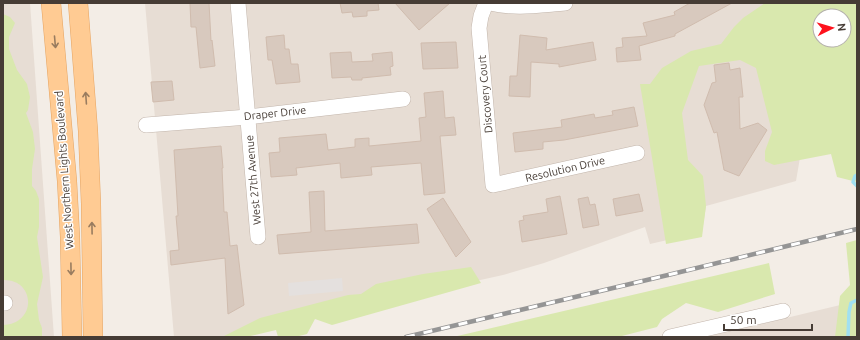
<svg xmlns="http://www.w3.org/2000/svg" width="860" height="340" font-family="Ubuntu,sans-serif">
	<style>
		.residential { fill: #e7ddd4 }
		.green { fill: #d9e8ae; fill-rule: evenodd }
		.parking { fill: #e4e0de }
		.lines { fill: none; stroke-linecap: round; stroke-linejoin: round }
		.stream { stroke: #a1e0f1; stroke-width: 3.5 }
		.building { fill: #d8c9be; stroke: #d0bcae }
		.minor-casing { stroke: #c2b5ab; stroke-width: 16 }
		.major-casing { stroke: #e6a461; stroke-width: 20 }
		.minor { stroke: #fff; stroke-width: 15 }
		.major { stroke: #ffcb93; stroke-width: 19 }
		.rail-casing { stroke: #959595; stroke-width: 4.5 }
		.rail { stroke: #fff; stroke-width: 3; stroke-dasharray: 9; stroke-linecap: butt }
		.oneway { stroke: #997c5f }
		.labels { text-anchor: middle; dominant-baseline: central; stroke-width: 3; stroke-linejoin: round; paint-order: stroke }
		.street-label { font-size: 11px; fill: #463c35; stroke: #fff }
	</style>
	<rect width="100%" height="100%" fill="#f3ede6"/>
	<g class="residential">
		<polygon points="3,3 30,3 54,337 3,337"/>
		<polygon points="145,3 828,3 810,15 805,128 796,181 706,206 702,232 650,244 645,227 544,263 503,275 222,337 174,337"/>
		<polygon points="857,301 857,337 706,337"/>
	</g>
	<g class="green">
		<path d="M765 3H857V182L837 177 831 154 774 165 765 161V151L772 132 756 68 740 60 699 66 682 113 688 160 703 176 706 206 702 237 666 244 640 84H650L662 68 691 51 721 44 734 27 743 18ZM820 16H844V40H820Z"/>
		<path d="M3 14 10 17 15 23 9 37V49L17 70 27 84 30 97 28 110 26 113 33 132 35 149 32 169V186L36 191 39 199V227L37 237 43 277 37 304 39 320 42 328V337H3V325C37 324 36 279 3 280Z"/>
		<polygon points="857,240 857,337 835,337 840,296 850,285 846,243"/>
		<polygon points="769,263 775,294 718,312 686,303 662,319 657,327 618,337 453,337"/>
		<polygon points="471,267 481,283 332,325 315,319 307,334 295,337 278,337 276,330 246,337 222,337 260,318 348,295 361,294 376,284 423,274"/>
	</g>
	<polygon class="parking" points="342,278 343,291 289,296 288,283"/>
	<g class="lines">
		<g class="stream">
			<polyline points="857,175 855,176 853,182 857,186"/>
			<polyline points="848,337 849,312 851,303 857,300"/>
		</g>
	</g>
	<g class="building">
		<polygon points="190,3 209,3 211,41 212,40 215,66 200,68 196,27 191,27"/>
		<polygon points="340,3 378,3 379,10 367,11 367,16 353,17 352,12 342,13"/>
		<polygon points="395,3 450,3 419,30"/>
		<polygon points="690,3 732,3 675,34 675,36 639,46 641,60 617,62 616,48 623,47 622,38 647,36 643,23 675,15 674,12"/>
		<polygon points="284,35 285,49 289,49 291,64 298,64 300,82 276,84 272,60 268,60 266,37"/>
		<polygon points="520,35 547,38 546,50 593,42 596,60 559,67 559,64 531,62 530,97 509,96 510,76 517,76"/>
		<polygon points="456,42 458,68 423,69 421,43"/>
		<polygon points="351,52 352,62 373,61 372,54 392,52 393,66 390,67 391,75 362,78 362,80 352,80 351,77 332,78 330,53"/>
		<polygon points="729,63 730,70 740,68 743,97 739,97 740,129 758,123 767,130 739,176 724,170 717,132 714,133 704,105 712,83 716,82 714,65"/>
		<polygon points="172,81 174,100 153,102 151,82"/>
		<polygon points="443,91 445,118 454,117 456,135 440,136 445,193 424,195 421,163 371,167 372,175 341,178 340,163 296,168 297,175 271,177 269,153 280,152 279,138 326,134 328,150 355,147 355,139 369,138 369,146 421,141 419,118 426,117 424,93"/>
		<polygon points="634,107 638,126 564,140 543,142 543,149 515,152 513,133 562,127 561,120 594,114 595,118 613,115 612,111"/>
		<polygon points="221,146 223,168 222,168 224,212 227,212 230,246 237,245 244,305 228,314 225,258 171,265 170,251 179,250 176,216 178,216 174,150"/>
		<polygon points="324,191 325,231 417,224 419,243 279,254 277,235 311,232 309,192"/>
		<polygon points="639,194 643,211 616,216 613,199"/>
		<polygon points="560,196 567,234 522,242 519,221 524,220 523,216 548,212 546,199"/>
		<polygon points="588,197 590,205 595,204 599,225 583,228 578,199"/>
		<polygon points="443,198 471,242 456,257 427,209"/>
	</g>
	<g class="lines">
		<defs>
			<g id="minor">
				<polyline points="238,3 258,237"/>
				<polyline points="486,3 481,16 479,28 493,185 637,153"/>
				<path d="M490 3C515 9 539 5 565 3"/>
				<polyline points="146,125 248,117 403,99"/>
				<polyline points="3,303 5,303"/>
				<polyline points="670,337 783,311"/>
			</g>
			<g id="major">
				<polyline points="51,3 67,181 70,237 72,337"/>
				<polyline points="78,3 88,131 91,204 93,337"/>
			</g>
		</defs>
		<use href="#minor" class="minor-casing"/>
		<use href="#major" class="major-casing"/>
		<use href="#minor" class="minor"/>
		<use href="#major" class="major"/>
		<defs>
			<polyline id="rail" points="406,337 668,275 857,229"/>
		</defs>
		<use href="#rail" class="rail-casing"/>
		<use href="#rail" class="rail"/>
	</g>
	<defs><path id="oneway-shaft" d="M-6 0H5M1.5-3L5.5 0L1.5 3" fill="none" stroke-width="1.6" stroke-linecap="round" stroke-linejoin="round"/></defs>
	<g class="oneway">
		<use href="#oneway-shaft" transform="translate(55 42) rotate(85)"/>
		<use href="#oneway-shaft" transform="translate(86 98) rotate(-94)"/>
		<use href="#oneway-shaft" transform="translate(92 228) rotate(-91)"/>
		<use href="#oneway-shaft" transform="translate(71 269) rotate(89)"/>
	</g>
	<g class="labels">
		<g class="street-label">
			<text transform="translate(485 94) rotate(-95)">Discovery Court</text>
			<text transform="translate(275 113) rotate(-6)">Draper Drive</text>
			<text transform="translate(565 169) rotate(-13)">Resolution Drive</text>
			<text transform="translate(64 170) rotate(-94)">West Northern Lights Boulevard</text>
			<text transform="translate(253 180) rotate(-95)">West 27th Avenue</text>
		</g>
	</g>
	<rect width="860" height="340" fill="none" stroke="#463c35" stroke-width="8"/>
	<g transform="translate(832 28) rotate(85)"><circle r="19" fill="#ffffff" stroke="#b5b1ae"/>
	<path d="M0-3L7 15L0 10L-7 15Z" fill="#fe121d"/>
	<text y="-6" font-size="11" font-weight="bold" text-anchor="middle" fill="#463c35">N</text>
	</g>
	<path d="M724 324v6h88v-6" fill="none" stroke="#463c35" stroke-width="2"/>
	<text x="730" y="324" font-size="12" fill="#463c35" stroke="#ffffff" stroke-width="3" paint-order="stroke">50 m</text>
</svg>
